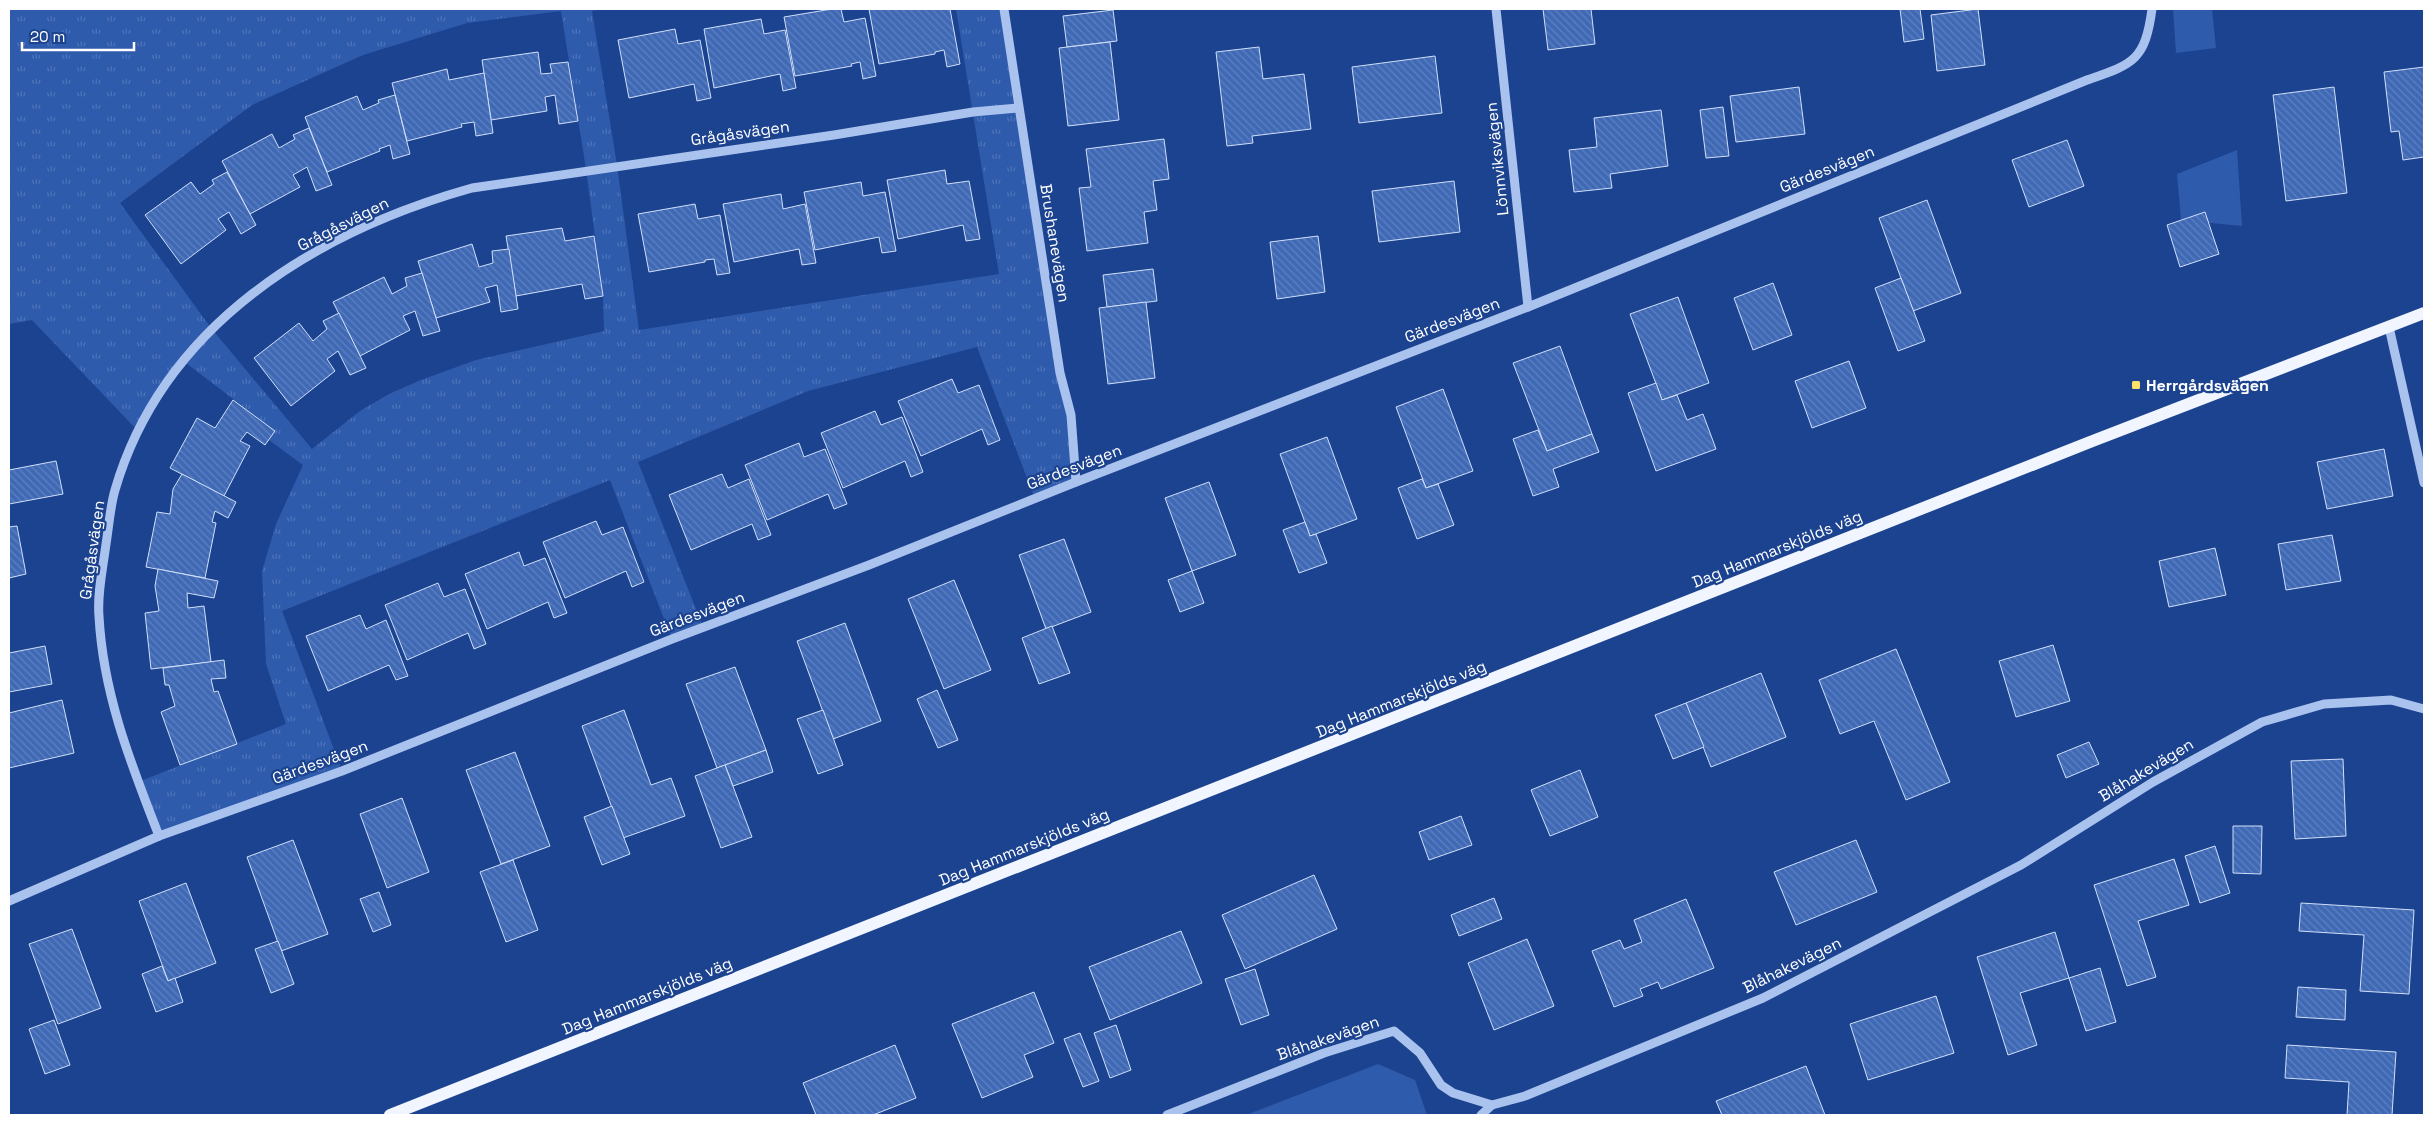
<svg xmlns="http://www.w3.org/2000/svg" width="2433" height="1124" font-family="'Space Grotesk',sans-serif">
	<style>
		.green { fill: #2f5bad }
		.park { fill: url(#park-tufts); fill-rule: evenodd }
		.building { fill: url(#building-back-hatch); stroke: #d0dffa }
		.lines { fill: none; stroke-linecap: round; stroke-linejoin: round }
		.minor { stroke: #aac2ee; stroke-width: 9 }
		.major { stroke: #f1f5ff; stroke-width: 12 }
		.poi-dot { fill: #fee168; stroke: #1c438f; stroke-width: 2 }
		.labels { text-anchor: middle; dominant-baseline: central; stroke-width: 4.5; stroke-linejoin: round; paint-order: stroke }
		.street-label { font-size: 16px; fill: #fff; stroke: #1c438f }
		.poi-label { font-size: 16px; font-weight: bold; fill: #fff; stroke: #1c438f; text-anchor: start }
	</style>
	<defs>
		<pattern id="park-tufts" width="24" height="20" patternUnits="userSpaceOnUse" patternTransform="scale(1.25)"><rect width="24" height="20" fill="#2f5bad"/><path d="M3 7l-1-3M5 7V3M7 7l1-3M15 17l-1-3M17 17v-4M19 17l1-3" fill="none" stroke="#4e74b9"/></pattern>
		<pattern id="building-back-hatch" width="6" height="6" patternUnits="userSpaceOnUse" patternTransform="scale(1.25)"><rect width="6" height="6" fill="#4069b5"/><path d="M-1 5l2 2M0 0l6 6M5-1l2 2" fill="none" stroke="#5d80c0"/></pattern>
	</defs>
	<rect width="100%" height="100%" fill="#1c438f"/>
	<g class="green">
		<polygon points="2173,9 2212,9 2216,48 2176,53"/>
		<polygon points="2237,150 2242,226 2181,220 2177,174"/>
		<polygon points="1378,1064 1415,1080 1427,1115 1246,1115"/>
	</g>
	<path class="park" d="M9 9H602L592 11 617 165 639 330 999 274 956 9H1004L1071 415 1076 482 1035 499 977 347 808 391 638 462 703 627 672 639 610 480 282 611 342 771 159 836 138 782 286 724 266 664 262 571 276 524 303 465 269 440 275 431 182 360 138 431 32 320 9 324ZM561 11 586 169 603 296 604 331 476 360 421 380 389 394 360 411 312 449 211 328 120 203 252 105 363 55 467 23Z"/>
	<g class="building">
		<polygon points="832,9 841,9 844,22 865,18 876,76 863,79 860,62 851,64 852,66 795,76 784,17"/>
		<polygon points="869,9 950,9 960,64 947,67 944,50 935,52 935,54 879,64"/>
		<polygon points="1543,9 1591,9 1595,44 1548,50"/>
		<polygon points="1900,9 1920,9 1924,39 1904,42"/>
		<polygon points="1978,9 1985,65 1937,71 1931,15"/>
		<polygon points="1113,10 1117,41 1067,47 1063,16"/>
		<polygon points="761,19 764,34 785,30 796,88 783,91 780,74 714,88 704,29"/>
		<polygon points="675,29 678,44 700,40 711,98 697,101 694,84 629,98 618,40"/>
		<polygon points="1110,42 1119,120 1068,126 1059,48"/>
		<polygon points="1259,47 1263,79 1304,74 1311,129 1252,136 1253,143 1227,146 1216,52"/>
		<polygon points="538,52 541,74 552,73 550,64 568,62 578,121 559,124 555,95 545,97 547,111 491,120 482,60"/>
		<polygon points="1435,56 1442,113 1359,123 1352,67"/>
		<polygon points="2424,67 2424,157 2403,160 2399,131 2391,132 2384,72"/>
		<polygon points="447,69 449,80 484,73 493,133 476,136 474,122 461,124 462,127 407,141 392,83"/>
		<polygon points="1799,87 1805,134 1736,142 1730,96"/>
		<polygon points="2334,87 2347,193 2286,201 2273,95"/>
		<polygon points="395,95 410,154 393,159 390,145 379,149 380,151 327,172 305,117 357,96 363,110 379,103 378,100"/>
		<polygon points="1723,107 1729,156 1706,158 1700,110"/>
		<polygon points="1661,110 1668,166 1610,174 1612,188 1574,192 1569,150 1597,147 1594,118"/>
		<polygon points="309,128 332,185 316,191 307,167 293,175 300,187 250,214 222,161 272,134 279,148 295,139 293,135"/>
		<polygon points="1164,139 1169,179 1153,181 1157,210 1144,212 1148,243 1087,251 1079,188 1091,187 1086,149"/>
		<polygon points="2067,140 2084,186 2029,207 2012,160"/>
		<polygon points="945,170 947,184 969,181 980,239 966,241 963,225 898,239 887,180"/>
		<polygon points="227,172 256,225 241,234 229,212 218,219 226,230 181,264 145,215 191,182 200,194 214,184 212,180"/>
		<polygon points="1454,181 1460,232 1379,242 1372,191"/>
		<polygon points="861,182 863,196 885,192 896,251 882,253 879,237 815,250 804,192"/>
		<polygon points="781,194 783,209 805,204 816,263 802,265 799,249 734,262 723,204"/>
		<polygon points="1927,200 1961,293 1913,311 1879,218"/>
		<polygon points="695,204 698,219 720,215 730,273 717,275 714,259 705,260 705,262 649,272 638,214"/>
		<polygon points="2205,212 2219,254 2180,267 2167,225"/>
		<polygon points="562,228 565,241 594,236 603,296 585,299 582,284 516,296 506,236"/>
		<polygon points="1318,236 1325,292 1277,299 1270,242"/>
		<polygon points="472,244 479,267 493,263 492,251 509,249 518,309 501,312 497,285 485,288 490,302 436,318 418,261"/>
		<polygon points="1153,269 1157,301 1107,307 1103,275"/>
		<polygon points="422,273 440,331 423,336 415,311 403,316 410,330 360,356 333,302 384,277 392,294 407,286 405,278"/>
		<polygon points="1901,278 1925,341 1898,351 1875,288"/>
		<polygon points="1773,283 1792,335 1753,350 1734,298"/>
		<polygon points="1678,297 1709,383 1662,400 1630,314"/>
		<polygon points="1146,302 1155,378 1108,384 1099,308"/>
		<polygon points="339,313 366,368 350,375 338,351 327,359 335,371 291,406 254,358 299,323 313,341 327,329 323,321"/>
		<polygon points="1560,346 1592,434 1547,451 1513,363"/>
		<polygon points="1849,361 1866,408 1812,428 1795,381"/>
		<polygon points="952,379 958,393 979,385 1000,440 988,445 982,429 921,456 898,401"/>
		<polygon points="1656,383 1662,400 1677,395 1687,420 1703,414 1716,449 1656,471 1628,393"/>
		<polygon points="1443,389 1473,471 1426,488 1396,407"/>
		<polygon points="233,400 275,431 265,445 247,432 240,441 250,446 224,496 170,468 197,418 215,428"/>
		<polygon points="875,411 881,425 902,417 923,472 911,477 905,461 843,488 821,433"/>
		<polygon points="1538,430 1547,451 1592,434 1599,452 1553,469 1559,487 1533,496 1513,439"/>
		<polygon points="1327,437 1357,519 1310,536 1280,454"/>
		<polygon points="799,443 804,457 825,449 847,504 834,509 828,494 767,520 745,465"/>
		<polygon points="2384,449 2393,496 2327,509 2317,462"/>
		<polygon points="56,461 63,494 9,504 9,470"/>
		<polygon points="182,474 236,502 228,518 215,511 212,522 216,523 205,578 146,567 157,512 170,514 173,489"/>
		<polygon points="722,474 728,488 749,479 771,535 758,540 752,524 691,550 669,495"/>
		<polygon points="1422,479 1426,488 1438,484 1454,525 1417,539 1398,488"/>
		<polygon points="1209,482 1236,555 1192,571 1165,498"/>
		<polygon points="596,521 602,535 623,527 644,582 632,587 626,571 565,598 543,542"/>
		<polygon points="1305,522 1310,536 1316,534 1327,563 1299,573 1283,530"/>
		<polygon points="17,526 26,574 9,578 9,527"/>
		<polygon points="2332,535 2341,581 2286,590 2278,544"/>
		<polygon points="1064,539 1091,612 1046,629 1019,555"/>
		<polygon points="2215,548 2226,595 2169,607 2159,561"/>
		<polygon points="519,552 524,566 545,558 567,613 554,618 548,602 487,629 465,574"/>
		<polygon points="158,569 218,581 214,598 187,593 188,608 204,606 211,662 151,669 145,613 159,611 155,586"/>
		<polygon points="1192,571 1204,603 1180,612 1168,580"/>
		<polygon points="954,580 991,670 944,689 908,599"/>
		<polygon points="438,583 444,597 465,589 486,644 474,649 468,633 407,660 385,605"/>
		<polygon points="360,615 366,629 386,620 408,676 396,680 389,665 328,691 306,636"/>
		<polygon points="845,623 881,721 833,739 797,641"/>
		<polygon points="1052,626 1070,673 1039,684 1022,638"/>
		<polygon points="2053,645 2070,701 2016,717 1999,661"/>
		<polygon points="45,646 52,684 9,692 9,653"/>
		<polygon points="1896,649 1950,782 1906,800 1874,721 1840,734 1819,680"/>
		<polygon points="224,660 226,678 211,679 214,692 218,691 237,744 180,765 161,712 175,706 169,685 165,685 163,668"/>
		<polygon points="735,667 766,750 717,768 686,684"/>
		<polygon points="1761,673 1786,737 1711,767 1686,703"/>
		<polygon points="937,690 958,740 938,748 917,699"/>
		<polygon points="62,700 74,753 9,768 9,713"/>
		<polygon points="1686,703 1704,747 1673,759 1655,715"/>
		<polygon points="624,710 651,785 671,778 685,816 623,838 582,726"/>
		<polygon points="823,710 843,765 818,774 797,719"/>
		<polygon points="2089,742 2099,764 2066,778 2057,755"/>
		<polygon points="766,750 773,772 733,786 725,765"/>
		<polygon points="515,752 550,846 501,864 466,770"/>
		<polygon points="2343,759 2346,836 2295,839 2291,761"/>
		<polygon points="725,765 752,837 721,848 695,776"/>
		<polygon points="1580,770 1598,817 1550,836 1531,790"/>
		<polygon points="402,798 429,872 387,888 360,814"/>
		<polygon points="612,806 630,854 602,865 584,817"/>
		<polygon points="1461,816 1472,845 1429,860 1419,832"/>
		<polygon points="2233,826 2262,826 2261,874 2233,873"/>
		<polygon points="293,840 328,934 281,951 247,857"/>
		<polygon points="1856,840 1877,892 1796,925 1774,872"/>
		<polygon points="2215,846 2230,893 2200,903 2185,856"/>
		<polygon points="2174,859 2189,905 2138,921 2156,977 2127,986 2094,885"/>
		<polygon points="513,860 538,930 506,942 480,872"/>
		<polygon points="1314,875 1337,929 1245,969 1222,915"/>
		<polygon points="186,883 216,963 168,981 139,901"/>
		<polygon points="379,892 391,925 373,932 360,899"/>
		<polygon points="1494,898 1502,919 1459,936 1451,915"/>
		<polygon points="1686,899 1714,968 1661,989 1658,982 1640,989 1643,996 1614,1007 1592,951 1620,940 1624,949 1642,942 1634,920"/>
		<polygon points="2301,903 2414,910 2409,994 2360,991 2364,935 2299,931"/>
		<polygon points="72,929 101,1008 58,1024 29,944"/>
		<polygon points="1181,931 1202,983 1110,1020 1089,967"/>
		<polygon points="2055,932 2069,978 2020,993 2037,1045 2008,1055 1977,957"/>
		<polygon points="1527,939 1554,1006 1494,1030 1468,963"/>
		<polygon points="278,941 294,984 271,993 255,949"/>
		<polygon points="162,966 168,981 175,978 183,1002 156,1012 142,974"/>
		<polygon points="2100,968 2116,1022 2086,1031 2069,978"/>
		<polygon points="1255,969 1269,1015 1241,1025 1225,979"/>
		<polygon points="2298,987 2346,990 2345,1020 2296,1017"/>
		<polygon points="1034,992 1054,1043 1024,1055 1033,1077 982,1098 952,1024"/>
		<polygon points="1936,996 1954,1053 1868,1080 1850,1024"/>
		<polygon points="54,1020 70,1065 45,1074 29,1029"/>
		<polygon points="1116,1025 1131,1070 1110,1078 1094,1033"/>
		<polygon points="1080,1033 1099,1081 1083,1087 1064,1039"/>
		<polygon points="895,1045 916,1098 873,1115 816,1115 803,1083"/>
		<polygon points="2287,1045 2396,1052 2392,1115 2347,1115 2349,1082 2285,1078"/>
		<polygon points="1806,1066 1825,1115 1722,1115 1716,1101"/>
	</g>
	<g class="lines">
		<g class="minor">
			<polyline points="1004,9 1060,373 1071,415 1076,482"/>
			<polyline points="1496,9 1528,307"/>
			<polyline points="2389,327 2424,483"/>
			<path d="M159 836C131 764 103 694 99 616 97 593 103 568 106 544 109 526 110 507 115 490 163 325 315 232 472 188L834 135 973 112 1018 108"/>
			<path d="M9 901 159 836 342 771 672 639 869 565 1076 482 1528 307 2087 80C2133 64 2145 61 2152 9"/>
			<polyline points="1167,1115 1324,1053 1394,1031 1420,1053 1441,1085 1453,1093 1492,1105 1525,1096 1763,998 2021,865 2153,782 2262,722 2324,704 2391,700 2424,709"/>
			<polyline points="1481,1115 1492,1105"/>
		</g>
		<polyline class="major" points="390,1115 2090,442 2424,313"/>
	</g>
	<rect class="poi-dot" x="2131" y="380" width="10" height="10" rx="2.5"/>
	<g class="labels">
		<g class="street-label">
			<text transform="translate(740 133) rotate(-8)">Grågåsvägen</text>
			<text transform="translate(1497 159) rotate(-96)">Lönnviksvägen</text>
			<text transform="translate(1827 169) rotate(-22)">Gärdesvägen</text>
			<text transform="translate(343 224) rotate(-27)">Grågåsvägen</text>
			<text transform="translate(1055 243) rotate(81)">Brushanevägen</text>
			<text transform="translate(1452 320) rotate(-21)">Gärdesvägen</text>
			<text transform="translate(1074 467) rotate(-21)">Gärdesvägen</text>
			<text transform="translate(1777 549) rotate(-22)">Dag Hammarskjölds väg</text>
			<text transform="translate(92 550) rotate(-82)">Grågåsvägen</text>
			<text transform="translate(697 614) rotate(-21)">Gärdesvägen</text>
			<text transform="translate(1401 699) rotate(-22)">Dag Hammarskjölds väg</text>
			<text transform="translate(320 762) rotate(-20)">Gärdesvägen</text>
			<text transform="translate(2146 770) rotate(-31)">Blåhakevägen</text>
			<text transform="translate(1024 847) rotate(-22)">Dag Hammarskjölds väg</text>
			<text transform="translate(1792 965) rotate(-26)">Blåhakevägen</text>
			<text transform="translate(647 996) rotate(-22)">Dag Hammarskjölds väg</text>
			<text transform="translate(1328 1038) rotate(-19)">Blåhakevägen</text>
		</g>
		<g class="poi-label">
			<text x="2146" y="385">Herrgårdsvägen</text>
		</g>
	</g>
	<rect width="2433" height="1124" fill="none" stroke="#ffffff" stroke-width="20"/>
	<path d="M22 42v8h112v-8" fill="none" stroke="#ffffff" stroke-width="2.5"/>
	<text x="30" y="42" font-size="15" fill="#ffffff" stroke="#1c438f" stroke-width="4" paint-order="stroke">20 m</text>
</svg>
